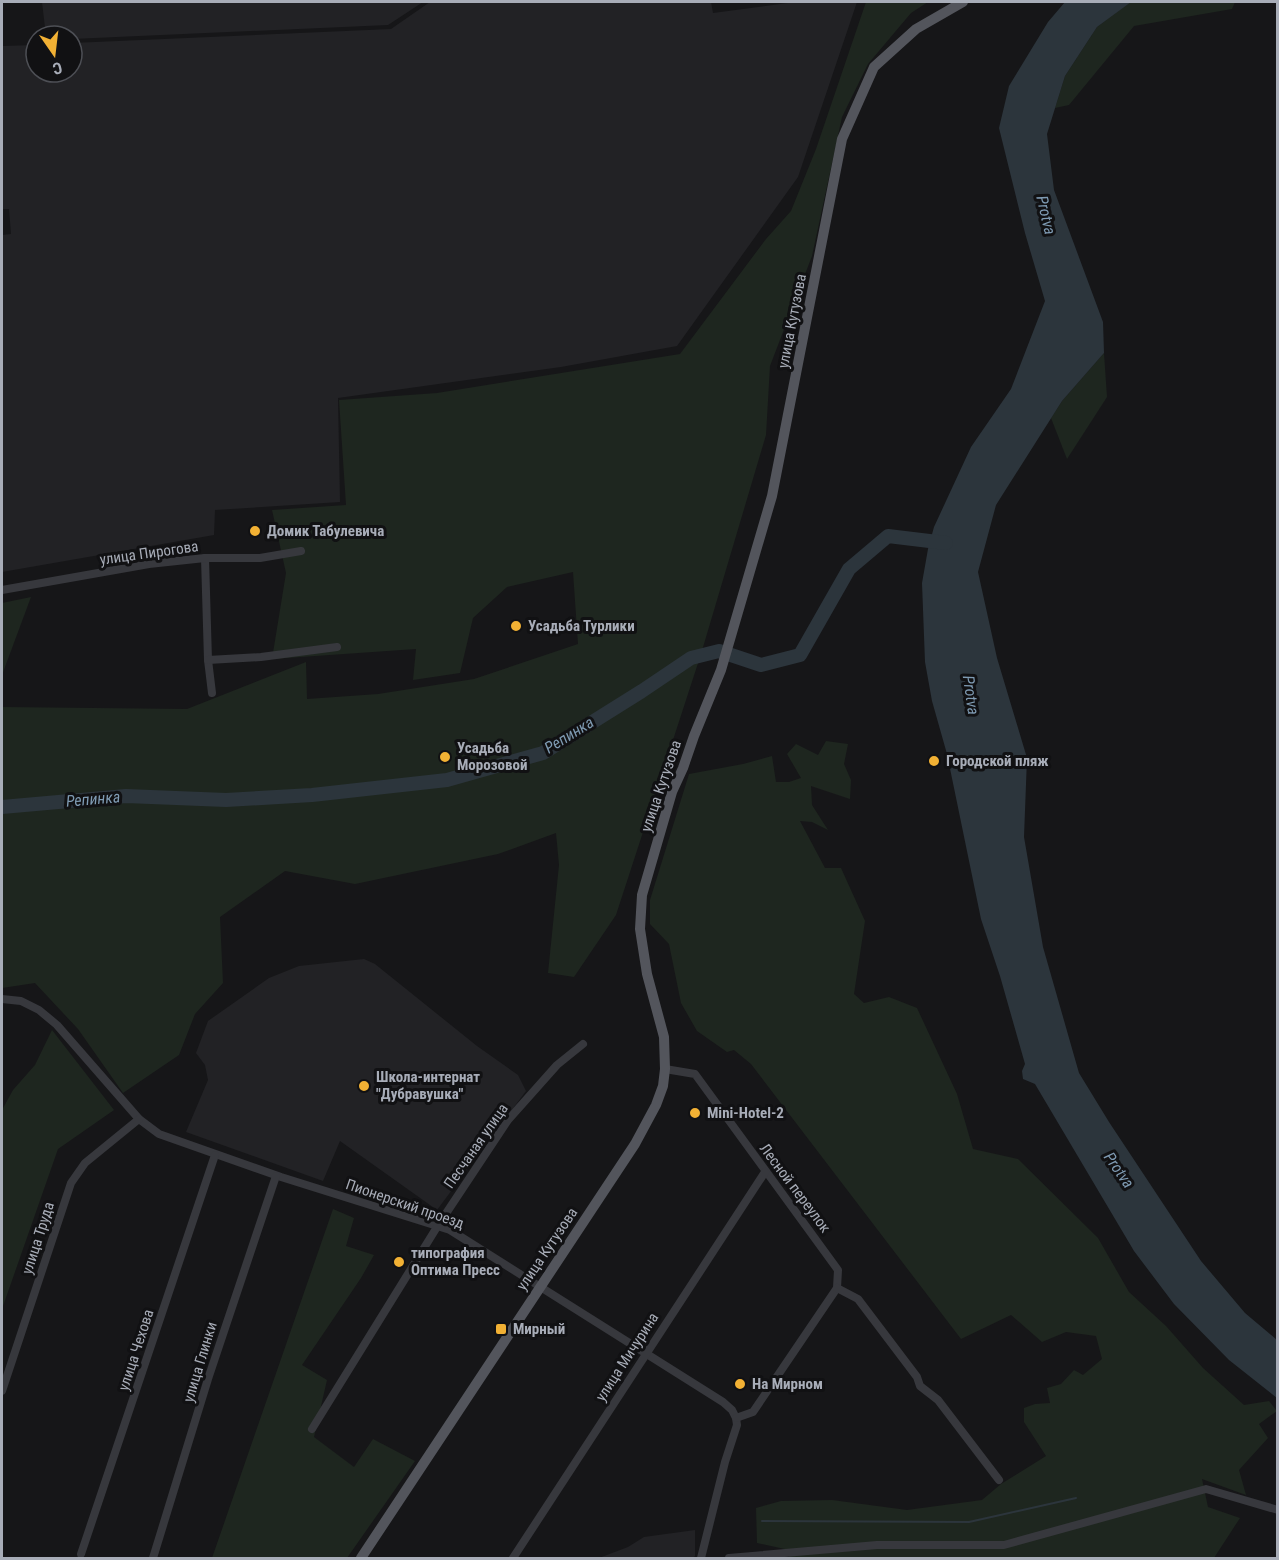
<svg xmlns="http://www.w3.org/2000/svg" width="1279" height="1560" font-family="'Roboto Condensed',sans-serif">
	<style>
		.built { fill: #222225 }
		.green { fill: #1e261f }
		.water { fill: #2c353c }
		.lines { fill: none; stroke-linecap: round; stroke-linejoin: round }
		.stream { stroke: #2c353c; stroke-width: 2 }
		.river { stroke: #2c353c; stroke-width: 14 }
		.minor { stroke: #37383d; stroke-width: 8 }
		.major { stroke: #53555c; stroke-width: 10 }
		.poi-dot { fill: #f2b134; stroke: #111113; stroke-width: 2 }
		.labels { text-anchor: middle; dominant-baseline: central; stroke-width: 6; stroke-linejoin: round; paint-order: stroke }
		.street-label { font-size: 15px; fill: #a8adb8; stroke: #111113 }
		.poi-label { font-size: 15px; font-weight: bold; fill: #a8adb8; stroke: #111113; text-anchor: start }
		.water-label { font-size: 16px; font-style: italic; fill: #7f9bb3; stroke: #111113 }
	</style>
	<rect width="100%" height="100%" fill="#161618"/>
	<g class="built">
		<polygon points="42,2 423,2 388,25 72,39 72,36 46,36"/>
		<polygon points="430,2 711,2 713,13 795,2 857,2 798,177 677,346 561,367 338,398 340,502 215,510 214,535 2,572 2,235 11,234 9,209 2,209 2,46 36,45 36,72 72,72 72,43 391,29"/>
		<polygon points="364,959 375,964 477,1046 518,1075 526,1091 437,1210 340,1141 323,1181 186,1132 208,1080 205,1065 196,1053 208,1021 269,978 299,966"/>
		<polygon points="695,1530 695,1556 693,1558 599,1558 628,1547 644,1537"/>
	</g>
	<g class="green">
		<polygon points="866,2 928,2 911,13 868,64 842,117 812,256 770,366 766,435 701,654 616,915 574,977 548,973 559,865 556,833 498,854 355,884 285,871 220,917 223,983 195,1014 179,1055 123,1093 78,1029 35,983 2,988 2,707 187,709 306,662 307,699 378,694 474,679 578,644 573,572 507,587 473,618 460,673 413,680 416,649 272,659 286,573 272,510 346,505 339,400 437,393 680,354 766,239 791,211 816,149"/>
		<polygon points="1130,2 1235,2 1232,9 1134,26 1069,105 1055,108 1065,76 1097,27"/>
		<polygon points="1104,353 1107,397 1067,459 1051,418 1062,401"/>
		<polygon points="31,597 2,675 2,603"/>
		<polygon points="826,741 848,744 844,764 851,780 850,799 811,786 812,805 828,830 812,822 800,821 825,868 841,868 865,921 854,994 864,1003 889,997 917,1008 957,1094 973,1149 1018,1159 1098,1238 1129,1292 1166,1326 1203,1368 1244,1405 1269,1401 1277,1411 1259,1424 1268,1438 1239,1470 1246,1495 1202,1479 1208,1507 1240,1518 1214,1558 789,1558 789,1550 757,1543 756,1508 781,1501 832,1500 907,1510 982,1500 1001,1484 1046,1456 1024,1422 1024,1408 1035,1404 1050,1403 1047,1388 1061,1384 1074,1370 1083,1375 1102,1359 1096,1336 1066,1332 1042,1342 1011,1315 961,1339 751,1064 734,1050 727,1052 697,1031 681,1003 669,944 650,924 650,900 689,774 743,764 772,756 776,782 789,782 801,778 787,754 796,744 818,755"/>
		<polygon points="52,1030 114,1110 58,1149 2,1309 2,1110 13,1090 35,1065"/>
		<polygon points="333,1209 354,1218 346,1246 374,1255 361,1278 302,1365 327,1380 314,1437 354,1467 373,1439 415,1461 347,1558 212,1558"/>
	</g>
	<polygon class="water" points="1065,2 1131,2 1097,27 1065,76 1047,134 1054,190 1103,322 1104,353 1062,401 996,505 978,572 997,658 1027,758 1024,837 1043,947 1079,1073 1109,1122 1201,1261 1245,1313 1277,1340 1277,1398 1229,1360 1174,1304 1134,1251 1035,1084 1023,1079 1022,1071 1025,1064 1000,976 981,919 947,754 932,701 925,662 922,583 928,549 934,527 971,447 1011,389 1045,301 1025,233 999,128 1009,86 1048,22"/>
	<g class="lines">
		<polyline class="stream" points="762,1521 969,1522 1076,1498"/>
		<polyline class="river" points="2,807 126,796 226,800 312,795 447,780 543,753 642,691 691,658 719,651 761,665 800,655 849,569 888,536 946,543"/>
		<g class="minor">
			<polyline points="205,558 208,660 212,693"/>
			<polyline points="2,590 149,564 205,558 260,558 301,551"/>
			<polyline points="208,660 261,657 337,647"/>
			<polyline points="2,999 21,1001 39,1010 57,1025 139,1119 159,1134 281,1177 450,1230 723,1402 732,1410 736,1418 737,1425 725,1462 701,1558"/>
			<polyline points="665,1069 695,1074 838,1270 837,1288 753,1412 736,1418"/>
			<polyline points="837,1288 858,1299 917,1377 920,1386 938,1400 999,1480"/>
			<polyline points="2,1391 71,1183 85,1163 139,1119"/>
			<polyline points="312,1429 437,1227 508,1120 557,1065 583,1044"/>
			<polyline points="81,1554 215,1155"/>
			<polyline points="153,1558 208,1379 276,1176"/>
			<polyline points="513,1558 765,1172"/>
			<polyline points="729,1558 877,1545 1004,1545 1206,1489 1278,1510"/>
		</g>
		<polyline class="major" points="361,1558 635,1144 656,1105 663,1086 665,1069 664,1037 647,974 640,929 642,895 672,792 683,768 694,736 721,670 772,496 842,139 874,67 916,29 963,2"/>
	</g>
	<g class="poi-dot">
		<circle cx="255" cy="531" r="6"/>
		<circle cx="516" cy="626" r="6"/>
		<circle cx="445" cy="757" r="6"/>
		<circle cx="934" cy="761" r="6"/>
		<circle cx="364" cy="1086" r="6"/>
		<circle cx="695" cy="1113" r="6"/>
		<circle cx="399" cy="1262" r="6"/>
		<rect x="495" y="1323" width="12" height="12" rx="3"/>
		<circle cx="740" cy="1384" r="6"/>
	</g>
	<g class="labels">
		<g class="street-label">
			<text transform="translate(792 321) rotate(-79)">улица Кутузова</text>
			<text transform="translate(149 553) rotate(-8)">улица Пирогова</text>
			<text transform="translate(661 786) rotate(-71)">улица Кутузова</text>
			<text transform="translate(476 1146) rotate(-55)">Песчаная улица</text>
			<text transform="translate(795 1188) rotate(53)">Лесной переулок</text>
			<text transform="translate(405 1204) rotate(19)">Пионерский проезд</text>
			<text transform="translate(38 1238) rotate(-72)">улица Труда</text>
			<text transform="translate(547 1249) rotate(-56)">улица Кутузова</text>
			<text transform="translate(136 1350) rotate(-72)">улица Чехова</text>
			<text transform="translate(627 1357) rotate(-57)">улица Мичурина</text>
			<text transform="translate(200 1362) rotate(-73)">улица Глинки</text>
		</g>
		<g class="poi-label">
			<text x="267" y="531">Домик Табулевича</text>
			<text x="528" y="626">Усадьба Турлики</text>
			<text x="457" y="748">Усадьба<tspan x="457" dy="17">Морозовой</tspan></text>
			<text x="946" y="761">Городской пляж</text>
			<text x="376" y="1077">Школа-интернат<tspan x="376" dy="17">"Дубравушка"</tspan></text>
			<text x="707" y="1113">Mini-Hotel-2</text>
			<text x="411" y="1253">типография<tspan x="411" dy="17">Оптима Пресс</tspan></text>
			<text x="513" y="1329">Мирный</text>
			<text x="752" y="1384">На Мирном</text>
		</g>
		<g class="water-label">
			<text transform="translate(1046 215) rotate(77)">Protva</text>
			<text transform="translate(971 695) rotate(82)">Protva</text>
			<text transform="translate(569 735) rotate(-32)">Репинка</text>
			<text transform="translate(93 799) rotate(-5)">Репинка</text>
			<text transform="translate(1119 1170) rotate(55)">Protva</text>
		</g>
	</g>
	<rect width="1279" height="1560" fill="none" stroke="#a8adb8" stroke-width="6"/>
	<g transform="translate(54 54) rotate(166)"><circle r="28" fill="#111113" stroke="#4d4f55" stroke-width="1.5"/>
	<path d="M0-4.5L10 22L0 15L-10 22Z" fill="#f2b134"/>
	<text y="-9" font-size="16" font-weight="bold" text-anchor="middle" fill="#a8adb8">С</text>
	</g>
</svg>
